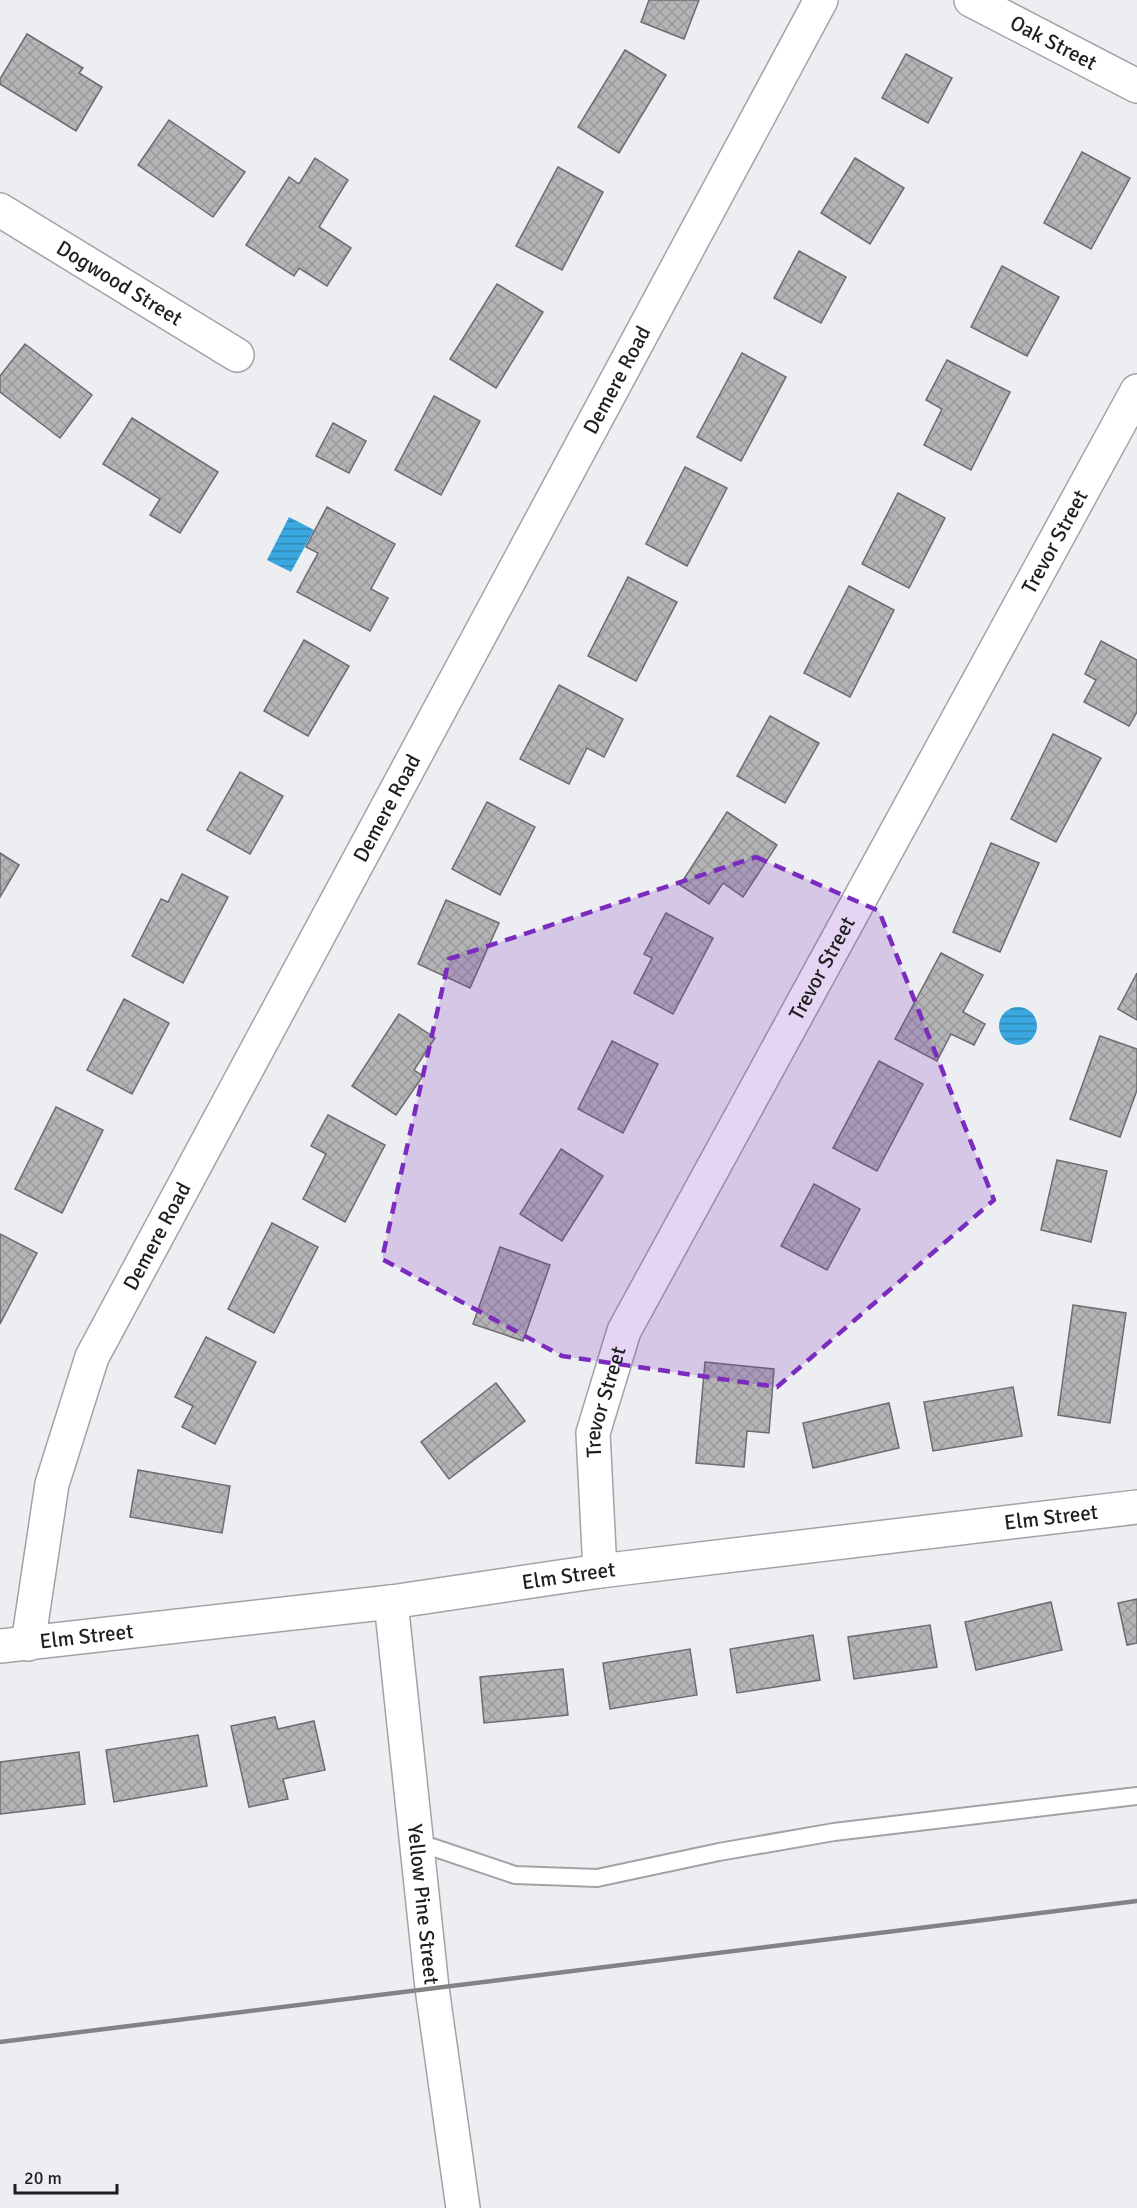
<svg xmlns="http://www.w3.org/2000/svg" width="1137" height="2208" font-family="Signika,sans-serif">
	<style>
		.water { fill: url(#water-rules) }
		.building { fill: url(#building-cross-hatch); stroke: #6c6c6f; stroke-width: 1.5 }
		.lines { fill: none; stroke-linecap: round; stroke-linejoin: round }
		.service-casing { stroke: #a2a3a6; stroke-width: 20 }
		.minor-casing { stroke: #a2a3a6; stroke-width: 36 }
		.service { stroke: #fff; stroke-width: 16 }
		.minor { stroke: #fff; stroke-width: 33 }
		.rail { stroke: #828385; stroke-width: 4.5 }
		.marked { fill: #7b2cbf; fill-opacity: 0.2; stroke: #7b2cbf; stroke-width: 4.5; stroke-dasharray: 12 8; stroke-linejoin: round }
		.labels { text-anchor: middle; dominant-baseline: central; stroke-width: 6; stroke-linejoin: round; paint-order: stroke }
		.street-label { font-size: 21px; fill: #1e1f20; stroke: #edeef1 }
	</style>
	<defs>
		<pattern id="water-rules" width="6" height="5" patternUnits="userSpaceOnUse" patternTransform="scale(1.5)"><rect width="6" height="5" fill="#3aa8df"/><path d="M0 2.5h6" fill="none" stroke="#3088b4"/></pattern>
		<pattern id="building-cross-hatch" width="8" height="8" patternUnits="userSpaceOnUse" patternTransform="scale(1.5)"><rect width="8" height="8" fill="#b4b4b7"/><path d="M0 0l8 8M0 8l8-8" fill="none" stroke="#9a9a9d"/></pattern>
	</defs>
	<rect width="100%" height="100%" fill="#edeef1"/>
	<g class="water">
		<polygon points="289,517 314,530 291,572 267,560"/>
		<circle cx="1018" cy="1026" r="19"/>
	</g>
	<g class="building">
		<polygon points="649,0 699,0 684,39 641,22"/>
		<polygon points="27,34 83,68 79,73 102,87 76,131 0,84 0,79"/>
		<polygon points="625,50 666,75 619,153 578,127"/>
		<polygon points="906,54 952,78 928,123 882,98"/>
		<polygon points="169,120 245,172 213,217 138,165"/>
		<polygon points="1082,152 1130,178 1091,249 1044,223"/>
		<polygon points="315,158 348,180 319,227 351,248 327,286 299,268 294,276 246,245 289,177 299,184"/>
		<polygon points="855,158 904,188 870,244 821,213"/>
		<polygon points="558,167 603,192 562,270 516,246"/>
		<polygon points="799,251 846,277 821,323 774,298"/>
		<polygon points="1002,266 1059,297 1027,356 971,327"/>
		<polygon points="497,284 543,312 496,388 450,359"/>
		<polygon points="25,344 92,395 60,438 0,392 0,376"/>
		<polygon points="742,353 786,377 741,461 697,437"/>
		<polygon points="947,360 1010,392 971,470 924,445 942,409 926,400"/>
		<polygon points="434,396 480,421 441,495 395,470"/>
		<polygon points="132,418 218,472 180,533 150,515 160,499 103,464"/>
		<polygon points="333,423 366,441 349,473 316,456"/>
		<polygon points="685,467 727,488 687,566 646,544"/>
		<polygon points="898,493 945,518 909,588 862,564"/>
		<polygon points="327,507 395,544 371,589 388,598 370,631 297,592 318,553 306,547"/>
		<polygon points="628,577 677,602 636,681 588,656"/>
		<polygon points="849,586 894,610 850,697 804,673"/>
		<polygon points="304,640 349,666 308,736 264,711"/>
		<polygon points="1101,641 1137,660 1137,712 1129,726 1084,702 1096,680 1085,674"/>
		<polygon points="559,685 623,719 604,757 587,748 569,784 520,759"/>
		<polygon points="770,716 819,743 785,803 737,776"/>
		<polygon points="1053,734 1101,758 1056,842 1011,819"/>
		<polygon points="240,772 283,796 250,854 207,830"/>
		<polygon points="487,802 535,827 500,895 452,869"/>
		<polygon points="727,812 777,845 743,897 723,883 709,904 680,885"/>
		<polygon points="991,843 1039,863 1000,952 953,932"/>
		<polygon points="0,853 19,865 0,897"/>
		<polygon points="182,874 228,897 183,983 132,956 161,899 168,902"/>
		<polygon points="446,900 499,923 470,988 418,964"/>
		<polygon points="666,913 713,938 673,1014 634,993 652,958 644,954"/>
		<polygon points="941,953 983,975 963,1012 985,1024 974,1045 951,1034 937,1061 895,1039"/>
		<polygon points="1137,973 1137,1020 1118,1009"/>
		<polygon points="124,999 169,1023 132,1094 87,1070"/>
		<polygon points="399,1014 435,1038 414,1070 423,1076 396,1115 352,1086"/>
		<polygon points="1100,1036 1137,1049 1137,1090 1120,1137 1070,1119"/>
		<polygon points="612,1041 658,1064 623,1133 578,1109"/>
		<polygon points="879,1061 923,1084 877,1171 833,1148"/>
		<polygon points="56,1107 103,1130 62,1213 15,1189"/>
		<polygon points="328,1115 385,1145 345,1222 303,1199 326,1154 311,1146"/>
		<polygon points="561,1149 603,1176 562,1241 520,1214"/>
		<polygon points="1057,1160 1107,1171 1091,1242 1041,1230"/>
		<polygon points="814,1184 860,1209 827,1270 781,1246"/>
		<polygon points="272,1223 318,1247 274,1333 228,1309"/>
		<polygon points="0,1234 37,1253 0,1324"/>
		<polygon points="500,1247 550,1265 523,1341 473,1324"/>
		<polygon points="1073,1305 1126,1313 1110,1423 1058,1415"/>
		<polygon points="206,1337 256,1362 215,1444 182,1427 193,1406 175,1397"/>
		<polygon points="705,1362 774,1369 769,1433 747,1431 744,1467 696,1463"/>
		<polygon points="496,1383 525,1421 449,1479 421,1442"/>
		<polygon points="1013,1387 1022,1436 933,1451 924,1402"/>
		<polygon points="889,1403 899,1448 813,1468 803,1423"/>
		<polygon points="138,1470 230,1486 222,1533 130,1517"/>
		<polygon points="1137,1599 1137,1643 1127,1645 1118,1603"/>
		<polygon points="1051,1602 1062,1650 976,1670 965,1622"/>
		<polygon points="930,1625 937,1667 854,1679 848,1637"/>
		<polygon points="813,1635 820,1680 737,1693 730,1649"/>
		<polygon points="690,1649 697,1695 610,1709 603,1663"/>
		<polygon points="563,1669 568,1715 484,1723 480,1677"/>
		<polygon points="275,1717 278,1729 314,1721 325,1770 283,1779 288,1799 249,1807 231,1726"/>
		<polygon points="198,1735 207,1786 114,1802 106,1750"/>
		<polygon points="79,1752 85,1804 0,1814 0,1762"/>
	</g>
	<g class="lines">
		<defs>
			<polyline id="service" points="417,1842 515,1875 597,1878 719,1852 834,1832 1137,1796"/>
			<g id="minor">
				<path id="s1" d="M971 0 1137 86"/>
				<path id="s2" d="M0 210 237 355"/>
				<path id="s3" d="M600 1571 593 1433 624 1331 1137 391"/>
				<path id="s4" d="M391 1602 432 1988 463 2208"/>
				<path id="s5" d="M28 1644 52 1484 92 1357 821 0"/>
				<path id="s6" d="M0 1646 391 1602 600 1571 1137 1507"/>
			</g>
		</defs>
		<use href="#service" class="service-casing"/>
		<use href="#minor" class="minor-casing"/>
		<use href="#service" class="service"/>
		<use href="#minor" class="minor"/>
		<polyline class="rail" points="0,2042 1137,1901"/>
	</g>
	<path class="marked" d="M756 857 879 911 994 1200 777 1387 562 1356 382 1259 449 959Z"/>
	<g class="labels">
		<g class="street-label">
			<text stroke="none"><textPath href="#s1" startOffset="93">Oak Street</textPath></text>
			<text stroke="none"><textPath href="#s2" startOffset="140">Dogwood Street</textPath></text>
			<text stroke="none"><textPath href="#s5" startOffset="1404">Demere Road</textPath></text>
			<text stroke="none"><textPath href="#s3" startOffset="1144">Trevor Street</textPath></text>
			<text stroke="none"><textPath href="#s5" startOffset="918">Demere Road</textPath></text>
			<text stroke="none"><textPath href="#s3" startOffset="658">Trevor Street</textPath></text>
			<text stroke="none"><textPath href="#s5" startOffset="432">Demere Road</textPath></text>
			<text stroke="none"><textPath href="#s3" startOffset="171">Trevor Street</textPath></text>
			<text stroke="none"><textPath href="#s6" startOffset="1059">Elm Street</textPath></text>
			<text stroke="none"><textPath href="#s6" startOffset="573">Elm Street</textPath></text>
			<text stroke="none"><textPath href="#s6" startOffset="87">Elm Street</textPath></text>
			<text stroke="none"><textPath href="#s4" startOffset="304">Yellow Pine Street</textPath></text>
		</g>
	</g>
	<path d="M15 2184v9h102v-9" fill="none" stroke="#1e1f20" stroke-width="3"/>
	<text x="24" y="2184" font-size="18" fill="#1e1f20" stroke="#edeef1" stroke-width="4.5" paint-order="stroke">20 m</text>
</svg>
